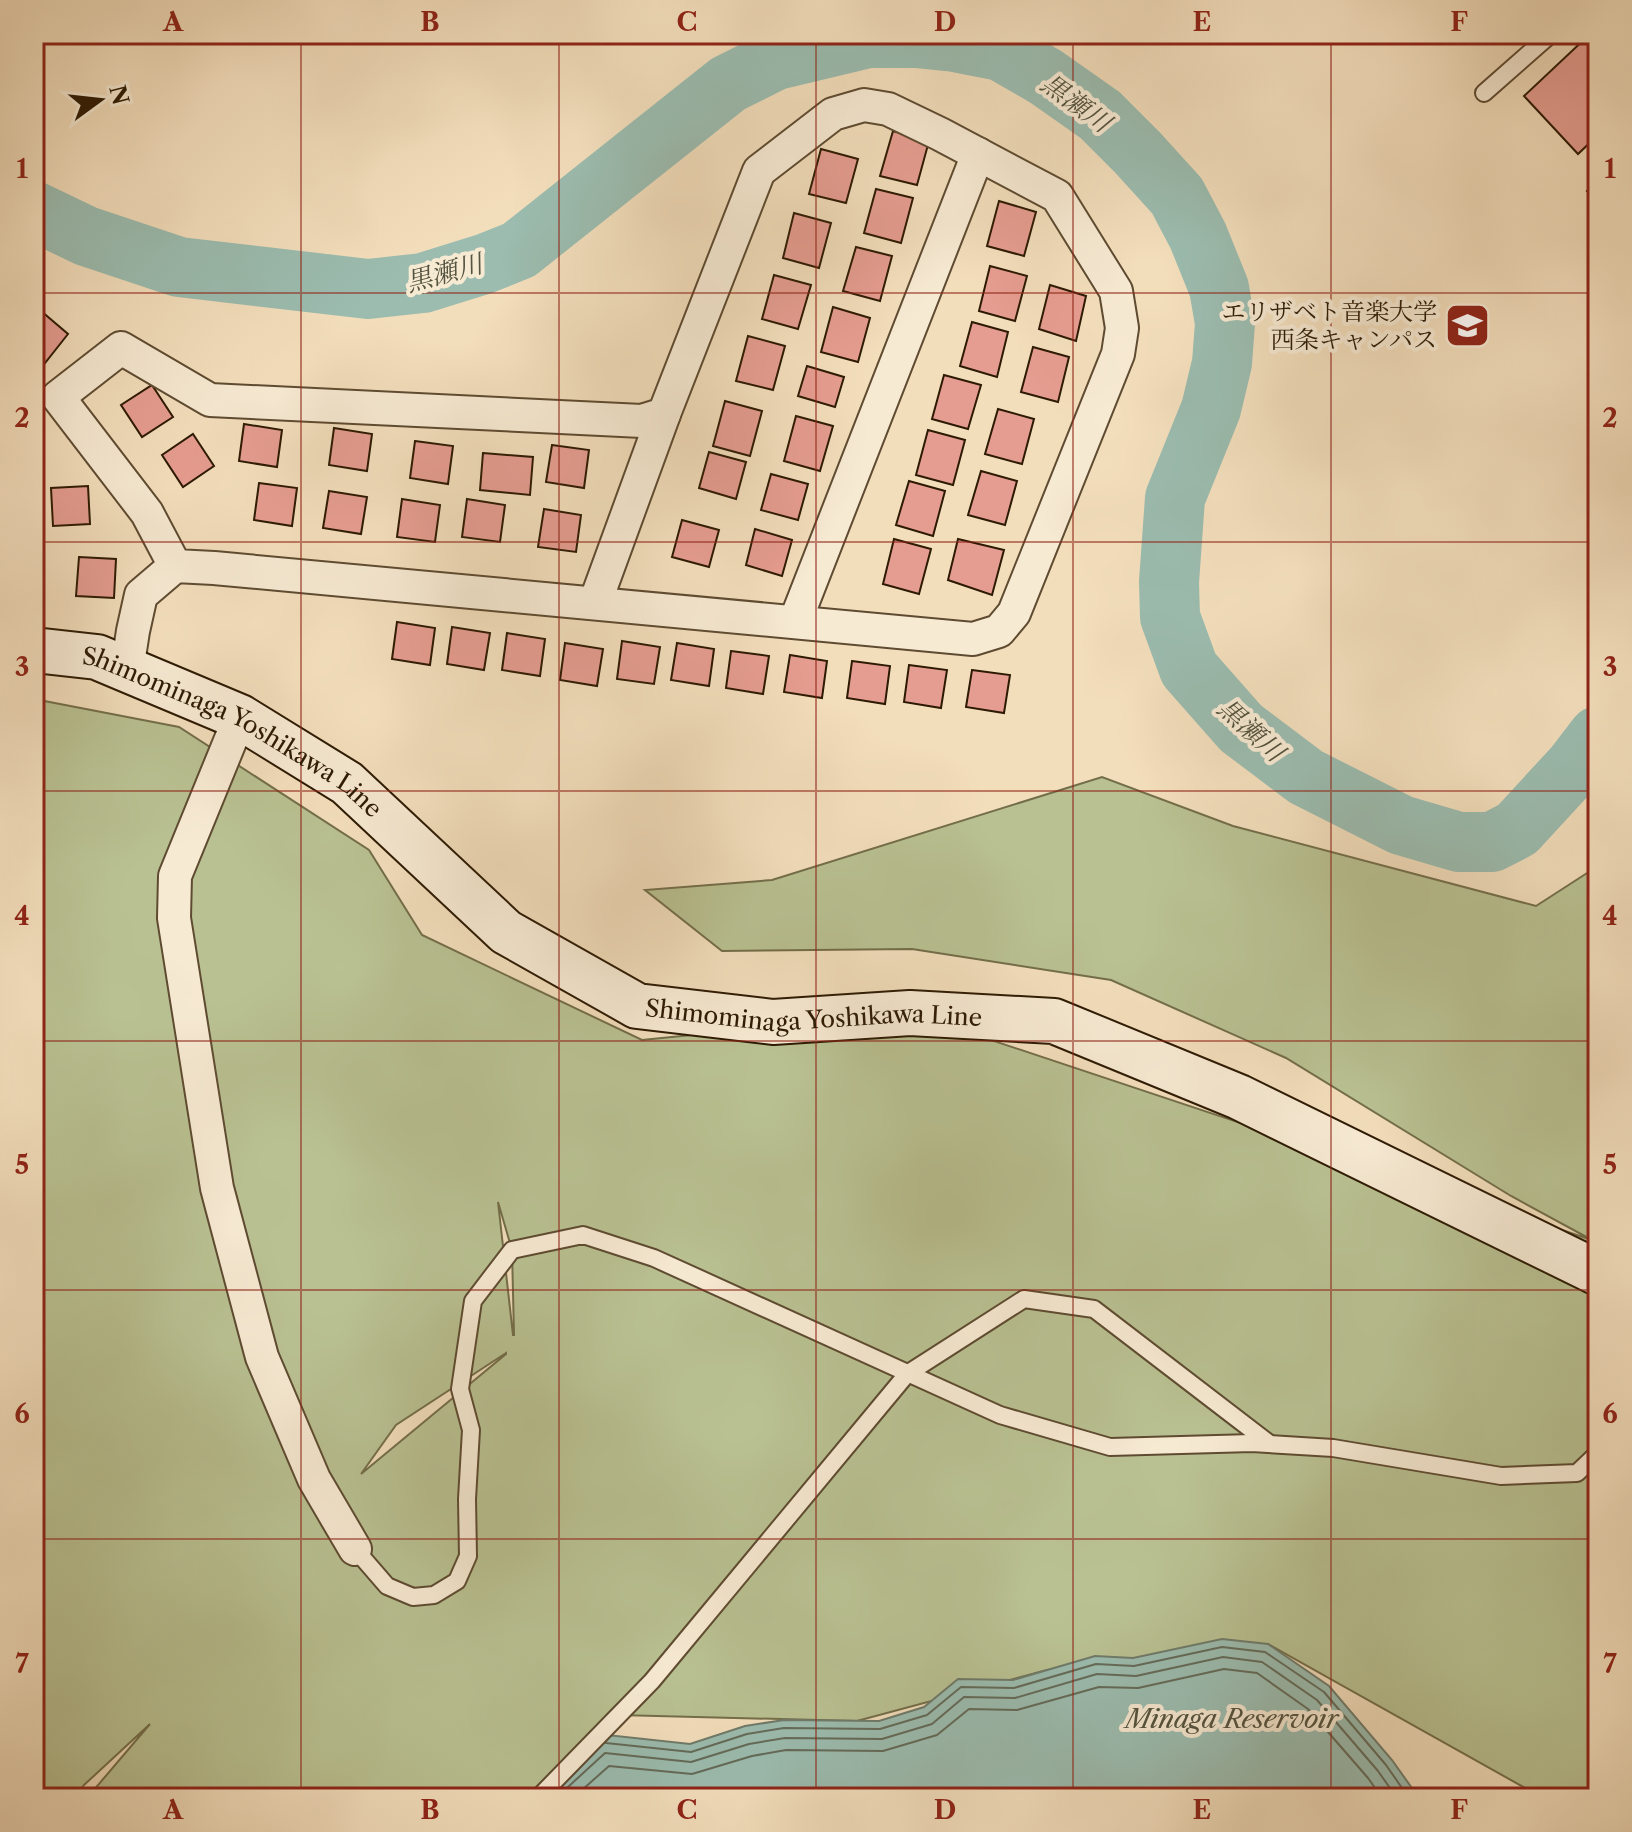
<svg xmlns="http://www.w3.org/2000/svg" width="1632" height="1832" font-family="'Libre Caslon Text','Noto Serif JP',serif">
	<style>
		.green { fill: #b9c192; stroke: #736e4a; stroke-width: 2; fill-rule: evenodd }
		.water { fill: #9bbcaf; stroke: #6f7b6a; stroke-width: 2 }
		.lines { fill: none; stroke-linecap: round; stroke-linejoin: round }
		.shore { stroke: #646b59; stroke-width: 2 }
		.river { stroke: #9bbcaf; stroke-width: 60 }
		.building { fill: #e69d91; stroke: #2d1a03; stroke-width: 2 }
		.lane-casing { stroke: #5e4b31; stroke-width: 20 }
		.street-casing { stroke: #5e4b31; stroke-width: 36 }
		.secondary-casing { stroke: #2d1a03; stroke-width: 48 }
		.lane { stroke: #f7ead3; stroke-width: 16 }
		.street { stroke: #f7ead3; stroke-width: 32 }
		.secondary { stroke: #f7ead3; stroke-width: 44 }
		.grid { fill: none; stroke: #8f2418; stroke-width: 2; stroke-opacity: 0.55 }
		.labels { text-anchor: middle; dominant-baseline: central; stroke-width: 8; stroke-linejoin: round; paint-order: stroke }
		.poi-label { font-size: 24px; fill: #2d1a03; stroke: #f7ead3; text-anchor: end }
		.street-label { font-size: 24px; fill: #2d1a03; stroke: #f7ead3 }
		.water-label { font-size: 26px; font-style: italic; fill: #54533f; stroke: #f7ead3 }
		.neatline { fill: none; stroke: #8f2418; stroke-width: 3 }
		.grid-label { font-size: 26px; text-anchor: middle; font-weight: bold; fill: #8f2418 }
	</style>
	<rect width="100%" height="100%" fill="#f3debc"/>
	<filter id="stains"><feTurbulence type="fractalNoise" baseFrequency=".0025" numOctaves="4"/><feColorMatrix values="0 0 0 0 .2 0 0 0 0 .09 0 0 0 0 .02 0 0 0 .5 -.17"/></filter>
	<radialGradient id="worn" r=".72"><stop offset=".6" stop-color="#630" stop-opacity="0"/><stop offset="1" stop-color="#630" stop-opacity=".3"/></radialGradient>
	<path class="green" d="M34 699 179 727 369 850 422 935 642 1040 910 1013 1592 1240 1511 1196 1286 1058 1111 980 912 949 722 951 645 890 772 880 1102 777 1233 826 1536 906 1598 866V1798H1543L1268 1644 1047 1670 857 1721 618 1715 538 1798H87L150 1724 84 1785 74 1798H34ZM498 1202 512 1250 514 1335H513ZM506 1353V1354L361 1474 396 1425Z"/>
	<polygon class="water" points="1222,1639 1268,1644 1329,1686 1392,1760 1419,1798 530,1798 598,1734 690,1744 745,1726 784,1720 879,1721 924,1707 958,1679 1013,1680 1095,1656 1133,1658"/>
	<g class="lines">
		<g class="shore">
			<polyline points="606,1743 691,1752 747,1734 784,1728 880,1729 927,1715 961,1687 1014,1688 1096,1664 1134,1666 1222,1647 1265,1652 1324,1692 1386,1765 1409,1798"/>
			<polyline points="556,1798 605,1753 691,1762 749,1744 785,1738 882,1739 932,1724 964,1697 1015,1698 1097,1674 1136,1676 1223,1657 1262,1662 1317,1700 1378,1771 1397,1798"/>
			<polyline points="573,1798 609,1766 692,1774 752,1756 786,1750 883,1751 937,1735 969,1709 1017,1710 1099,1687 1138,1688 1224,1669 1257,1673 1308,1709 1368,1778 1382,1798"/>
		</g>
		<polyline class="river" points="34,211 86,236 179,267 368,289 423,283 484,264 519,250 728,84 776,60 868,38 916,38 955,42 1001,51 1046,77 1100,115 1138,153 1177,196 1198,236 1219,288 1225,323 1222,363 1211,409 1175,498 1169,582 1170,617 1189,669 1241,728 1306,777 1401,825 1459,842 1492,842 1517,829 1575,766 1598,736"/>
	</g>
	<g class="building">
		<polygon points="1590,34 1598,34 1598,135 1578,154 1524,96"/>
		<polygon points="893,131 929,141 917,185 880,176"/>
		<polygon points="821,149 858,159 846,203 809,194"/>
		<polygon points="1598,152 1598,168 1590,159"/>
		<polygon points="1598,181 1598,203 1587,191"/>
		<polygon points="876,189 913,198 901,243 864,233"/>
		<polygon points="999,201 1036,212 1024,256 987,246"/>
		<polygon points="794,213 831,223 819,268 783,258"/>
		<polygon points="856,247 892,256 880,301 843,291"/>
		<polygon points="990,266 1027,276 1015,321 979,311"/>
		<polygon points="774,275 811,285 798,329 762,319"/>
		<polygon points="1050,285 1086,296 1076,341 1039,329"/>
		<polygon points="34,305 68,334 45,363 34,354"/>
		<polygon points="833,307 870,318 858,362 821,352"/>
		<polygon points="972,322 1008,332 997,377 960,366"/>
		<polygon points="748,336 785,346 773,390 736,381"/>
		<polygon points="1033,347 1069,357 1058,402 1021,392"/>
		<polygon points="807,366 844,377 835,407 798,396"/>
		<polygon points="944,375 981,385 968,429 932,419"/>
		<polygon points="152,385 173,417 142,437 121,405"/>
		<polygon points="725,401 762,411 750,456 713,446"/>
		<polygon points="998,409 1034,419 1022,464 985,454"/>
		<polygon points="796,416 833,426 820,471 784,461"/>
		<polygon points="244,424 282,430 277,467 239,461"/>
		<polygon points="334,428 372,434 367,471 329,465"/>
		<polygon points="928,430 965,440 953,485 916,475"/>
		<polygon points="193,434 214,466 183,487 162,455"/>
		<polygon points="415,441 453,446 448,484 410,478"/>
		<polygon points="552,445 589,450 584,488 546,482"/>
		<polygon points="709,452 746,462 736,499 699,488"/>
		<polygon points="483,453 533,457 530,495 480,490"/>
		<polygon points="981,471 1017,481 1005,525 968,515"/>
		<polygon points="771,474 808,484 798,520 761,510"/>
		<polygon points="909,481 945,491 933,536 896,525"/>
		<polygon points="259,483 297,488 292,526 254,520"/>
		<polygon points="88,486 90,524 53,526 51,488"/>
		<polygon points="34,488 40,488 42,526 34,526"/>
		<polygon points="329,491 367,497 361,534 323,528"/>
		<polygon points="402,499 440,505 435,542 397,537"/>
		<polygon points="467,499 505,505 500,542 462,537"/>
		<polygon points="544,509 581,515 576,552 538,547"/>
		<polygon points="682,520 719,530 709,567 672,557"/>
		<polygon points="755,529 792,540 782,576 746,565"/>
		<polygon points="894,539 931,549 919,594 883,584"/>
		<polygon points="958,539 1004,550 992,595 948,580"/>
		<polygon points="79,557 116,559 114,598 76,596"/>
		<polygon points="397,622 435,628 430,665 392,659"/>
		<polygon points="452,627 490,633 484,670 447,664"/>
		<polygon points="507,633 545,639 540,676 502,670"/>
		<polygon points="622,641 660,647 654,684 617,679"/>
		<polygon points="565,643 603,649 597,686 560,680"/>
		<polygon points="677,643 714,649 709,686 671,680"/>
		<polygon points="731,651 769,656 763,694 726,688"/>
		<polygon points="790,655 827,661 822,698 784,692"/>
		<polygon points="852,661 890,666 885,704 847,698"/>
		<polygon points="909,665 947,670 941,708 904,702"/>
		<polygon points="972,670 1010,675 1004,713 966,707"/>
	</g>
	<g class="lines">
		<defs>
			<g id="lane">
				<polyline points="1484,93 1551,34"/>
				<polyline points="355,1549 387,1586 413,1597 434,1595 457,1581 468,1556 467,1499 471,1430 460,1389 473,1301 512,1250 583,1235 654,1258 1000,1415 1110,1447 1252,1443 1333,1448 1501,1476 1577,1473 1598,1453"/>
				<polyline points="538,1798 652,1681 907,1374 1024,1299 1094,1309 1270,1444"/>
			</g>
			<g id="street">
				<polyline points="595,603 664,414"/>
				<polyline points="795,622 978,154"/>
				<polyline points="127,670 133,631 141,595 175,566 214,568 973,639 999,631 1014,613 1118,354 1122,328 1116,291 1057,196 940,134 888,109 864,105 833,114 759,171 664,414 642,421 210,400 121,348 58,397 147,513 175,566"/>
				<polyline points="240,717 175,876 174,918 217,1188 262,1357 314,1479 355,1549"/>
			</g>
			<g id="secondary">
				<path id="s1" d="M34 650 97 657 240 717 347 783 506 932 637 1006 773 1022 910 1013 1054 1021 1239 1097 1598 1273"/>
			</g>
		</defs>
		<use href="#lane" class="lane-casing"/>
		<use href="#street" class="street-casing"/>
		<use href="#secondary" class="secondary-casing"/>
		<use href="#lane" class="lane"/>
		<use href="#street" class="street"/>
		<use href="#secondary" class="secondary"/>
	</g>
	<path class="grid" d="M301 34V1798M559 34V1798M816 34V1798M1073 34V1798M1331 34V1798M34 293H1598M34 542H1598M34 791H1598M34 1041H1598M34 1290H1598M34 1539H1598"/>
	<defs>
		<symbol id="university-square" viewBox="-11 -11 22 22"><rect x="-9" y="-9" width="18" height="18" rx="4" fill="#8f2418" stroke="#f7ead3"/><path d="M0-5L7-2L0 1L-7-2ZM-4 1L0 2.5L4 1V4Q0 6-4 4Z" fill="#fff"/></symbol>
	</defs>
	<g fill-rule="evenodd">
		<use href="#university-square" x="1442" y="300" width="51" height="51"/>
	</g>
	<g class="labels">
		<g class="poi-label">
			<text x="1437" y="311">エリザベト音楽大学<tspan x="1437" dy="28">西条キャンパス</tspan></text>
		</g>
		<g class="street-label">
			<text stroke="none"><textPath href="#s1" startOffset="218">Shimominaga Yoshikawa Line</textPath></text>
			<text stroke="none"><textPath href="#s1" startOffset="890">Shimominaga Yoshikawa Line</textPath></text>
		</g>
		<g class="water-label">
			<text transform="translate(1076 103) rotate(36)">黒瀬川</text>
			<text transform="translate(444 273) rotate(-15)">黒瀬川</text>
			<text transform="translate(1251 730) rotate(42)">黒瀬川</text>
			<text x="1232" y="1719">Minaga Reservoir</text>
		</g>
	</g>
	<rect width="1632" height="1832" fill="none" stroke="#f3debc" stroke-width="88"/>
	<g transform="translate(100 100) rotate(75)" stroke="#f7ead3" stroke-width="6" paint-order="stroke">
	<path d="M0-6L14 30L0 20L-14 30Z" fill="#2d1a03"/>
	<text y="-12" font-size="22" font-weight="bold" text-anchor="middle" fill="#2d1a03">N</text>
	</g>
	<rect x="44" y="44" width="1544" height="1744" class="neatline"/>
	<g class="grid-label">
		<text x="173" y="31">A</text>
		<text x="430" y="31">B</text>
		<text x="687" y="31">C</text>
		<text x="945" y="31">D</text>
		<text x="1202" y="31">E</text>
		<text x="1459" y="31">F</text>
		<text x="22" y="178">1</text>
		<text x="1610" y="178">1</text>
		<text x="22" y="427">2</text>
		<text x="1610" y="427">2</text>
		<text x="22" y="676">3</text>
		<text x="1610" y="676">3</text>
		<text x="22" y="925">4</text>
		<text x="1610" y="925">4</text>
		<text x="22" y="1174">5</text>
		<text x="1610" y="1174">5</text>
		<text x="22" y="1423">6</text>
		<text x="1610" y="1423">6</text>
		<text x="22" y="1673">7</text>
		<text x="1610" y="1673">7</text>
		<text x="173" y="1819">A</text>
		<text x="430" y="1819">B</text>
		<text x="687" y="1819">C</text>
		<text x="945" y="1819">D</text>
		<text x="1202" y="1819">E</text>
		<text x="1459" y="1819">F</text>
	</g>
	<rect width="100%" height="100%" filter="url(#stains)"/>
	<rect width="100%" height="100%" fill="url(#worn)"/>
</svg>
